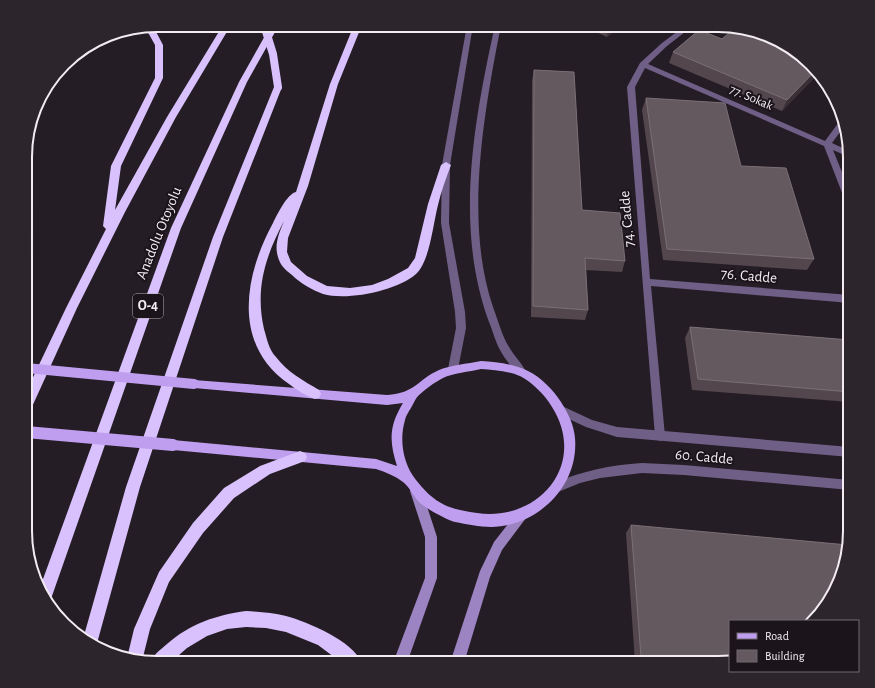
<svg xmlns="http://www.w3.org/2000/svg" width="875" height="688" font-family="'Alegreya Sans',sans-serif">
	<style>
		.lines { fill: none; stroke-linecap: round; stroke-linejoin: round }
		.minor { fill: #6f5f86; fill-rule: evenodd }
		.tertiary { fill: #6f5f86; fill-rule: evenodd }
		.secondary { fill: #9c83c1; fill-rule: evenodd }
		.primary { fill: #c09eef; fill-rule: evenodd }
		.motorway { fill: #d8c1fc; fill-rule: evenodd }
		.primary-bridge-far1 { stroke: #c09eef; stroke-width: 10 }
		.primary-bridge { stroke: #c09eef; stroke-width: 12 }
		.motorway-bridge { stroke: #d8c1fc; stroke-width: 8 }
		.wall { fill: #53474d }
		.shaded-wall { fill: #392f35 }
		.building { fill: #64595e; stroke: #7b7076 }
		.labels { text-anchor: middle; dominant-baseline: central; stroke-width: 4; stroke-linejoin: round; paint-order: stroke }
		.far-street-label { font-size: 13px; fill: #f3edf3; stroke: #1b141b }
		.shield { fill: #1b141b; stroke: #b2acb2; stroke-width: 1 }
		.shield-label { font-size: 14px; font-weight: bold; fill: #f3edf3 }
		.street-label { font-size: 15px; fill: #f3edf3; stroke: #1b141b }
		.rim { fill: none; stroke: #f3edf3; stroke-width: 2 }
	</style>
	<rect width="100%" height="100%" fill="#251d25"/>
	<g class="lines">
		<polygon class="minor" points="686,25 694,25 667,46 648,64 825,141 839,122 842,122 843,128 832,143 849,151 849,157 833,150 850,192 850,206 846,203 824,146 645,68 635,87 650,279 850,295 850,303 651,286 665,436 664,439 660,441 656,439 655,436 627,87 640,63 662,43"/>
		<g class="tertiary">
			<polygon points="467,25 473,25 450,165 449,223 465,312 466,328 458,369 457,372 453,373 449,372 448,369 456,328 455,312 441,223 442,165"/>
			<path d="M495 25H501C484 112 464 222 493 307 498 320 502 336 509 347 514 356 522 363 526 372L525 375 521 376 517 375C512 367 505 359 500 350 495 341 493 331 489 322 454 227 474 121 495 25Z"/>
			<polygon points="562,406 592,420 617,427 850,447 850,457 617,437 586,427 558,414 557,411 558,408"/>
			<path d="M642 463 684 465 850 480V490L684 475 642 473 600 478 580 483 558 492 554 491 552 487 554 483C583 471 610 465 642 463Z"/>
		</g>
		<g class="secondary">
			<polygon points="416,486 420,487 422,491 437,537 437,578 407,663 393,663 425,578 425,537 410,491 412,487"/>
			<polygon points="523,508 527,510 529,514 502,550 490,577 464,663 450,663 480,571 494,542 519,510"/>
		</g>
		<path class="primary" d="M481 361C497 362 514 364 528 371 542 378 553 390 561 402 568 413 574 425 575 438 579 486 538 526 491 527 480 527 466 524 455 522 447 520 427 509 420 503 414 498 410 487 403 482 395 476 386 472 376 469L173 450 169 449 167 445 169 441 173 440 376 459 397 466C389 441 389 426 403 403L387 405 194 388 190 387 189 384 190 381 194 380 387 395C416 393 417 380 439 370 451 365 467 364 481 361ZM481 369C493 370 508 371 520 376 533 383 545 395 552 407 588 464 539 522 477 513 448 509 435 504 416 480 403 464 399 440 405 420 406 415 410 410 412 406 414 403 415 399 418 396 424 390 435 382 443 378 453 373 469 372 481 369Z"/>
		<g class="motorway">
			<polygon points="223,25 231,25 176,117 125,212 77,308 31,409 26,410 26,392 66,308 106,229 103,226 111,166 155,78 155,45 145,27 153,26 163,45 163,78 121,166 115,210 167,117"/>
			<polygon points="271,25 279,25 247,82 181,228 52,596 48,602 39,590 171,228 239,82"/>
			<path d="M354 25H362L338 84 308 186 288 238 287 252 291 262 307 276 327 286 350 288 372 285 388 279 408 268 415 258 428 204 441 165 446 162 451 165C446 178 441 192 438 205 433 224 430 261 416 274 397 291 347 301 323 294 312 290 300 283 292 275 284 269 279 264 277 253 275 242 280 231 284 221 265 257 255 289 264 329 267 339 269 350 276 357 287 372 304 381 319 390L321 394 319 398 315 399C306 396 297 390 289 384 232 345 244 276 273 223 277 215 287 194 296 192L330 84Z"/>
			<polygon points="278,84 282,87 223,237 140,487 96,647 83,639 126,487 213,237 274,87"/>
			<polygon points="300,451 305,453 307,457 305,461 270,474 234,498 203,533 169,582 150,629 142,661 127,658 134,629 159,572 193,523 224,488 260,466"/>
			<path d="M246 611C260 612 273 613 286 616 308 622 353 641 362 663H342L318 645 286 632 266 628 246 627 227 629 207 636 187 648 170 663H150C153 655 160 650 167 644 190 624 216 615 246 611Z"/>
		</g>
		<polyline class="primary-bridge-far1" points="26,368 194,384"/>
		<polyline class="primary-bridge" points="26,432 173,445"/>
		<polyline class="motorway-bridge" points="264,25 273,54 278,87"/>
	</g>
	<g class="wall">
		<polygon points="581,25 623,25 607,37"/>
		<polygon points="733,27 769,35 818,74 782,111 669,63 673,52 722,39 735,28"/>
		<polygon points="534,70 582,210 625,261 622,272 586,270 588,310 585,320 531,317 532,81"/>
		<polygon points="646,98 741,166 814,259 807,270 663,260 642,110"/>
		<polygon points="690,327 850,340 850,402 692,390 685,338"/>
		<polygon points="631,525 718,663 644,663 635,662 626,533"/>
	</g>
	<g class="shaded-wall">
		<polygon points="609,25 623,25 607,37"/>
		<polygon points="815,71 818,74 782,111 787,100"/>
	</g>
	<g class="building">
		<polygon points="736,27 769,35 805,58 815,71 787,100 673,52 699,30 722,39"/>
		<polygon points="534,70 574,72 582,210 620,213 625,261 585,258 588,310 533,306"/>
		<polygon points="646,98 725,103 741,166 786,168 814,259 667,249"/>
		<polygon points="690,327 850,340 850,392 698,379"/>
		<polygon points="631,525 848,545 840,582 817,618 813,621 730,621 730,661 718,663 700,663 641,657"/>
	</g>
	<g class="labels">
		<g class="far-street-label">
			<text transform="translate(751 98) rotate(23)">77. Sokak</text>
		</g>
		<rect class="shield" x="133" y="294" width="30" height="24" rx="3"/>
		<g class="shield-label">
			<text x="148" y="306">O-4</text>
		</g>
		<g class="street-label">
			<text transform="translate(627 219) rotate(-95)">74. Cadde</text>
			<text transform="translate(159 233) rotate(-68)">Anadolu Otoyolu</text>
			<text transform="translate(749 276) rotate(5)">76. Cadde</text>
			<text transform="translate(704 457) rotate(5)">60. Cadde</text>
		</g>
	</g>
	<path d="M0 0H875V688H0ZM157 32H718A125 125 0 0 1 843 157V531A125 125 0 0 1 718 656H157A125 125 0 0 1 32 531V157A125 125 0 0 1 157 32Z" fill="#2c252c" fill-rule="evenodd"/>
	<path class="rim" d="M157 32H718A125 125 0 0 1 843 157V531A125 125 0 0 1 718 656H157A125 125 0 0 1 32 531V157A125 125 0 0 1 157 32Z"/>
	<rect x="729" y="620" width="130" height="52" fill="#1b141b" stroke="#716b71"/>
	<rect x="737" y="633" width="20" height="6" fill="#c09eef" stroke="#716b71"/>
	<text x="765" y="640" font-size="12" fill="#f3edf3">Road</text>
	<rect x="737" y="650" width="20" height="12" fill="#64595e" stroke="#716b71"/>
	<text x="765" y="660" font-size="12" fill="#f3edf3">Building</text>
</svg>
